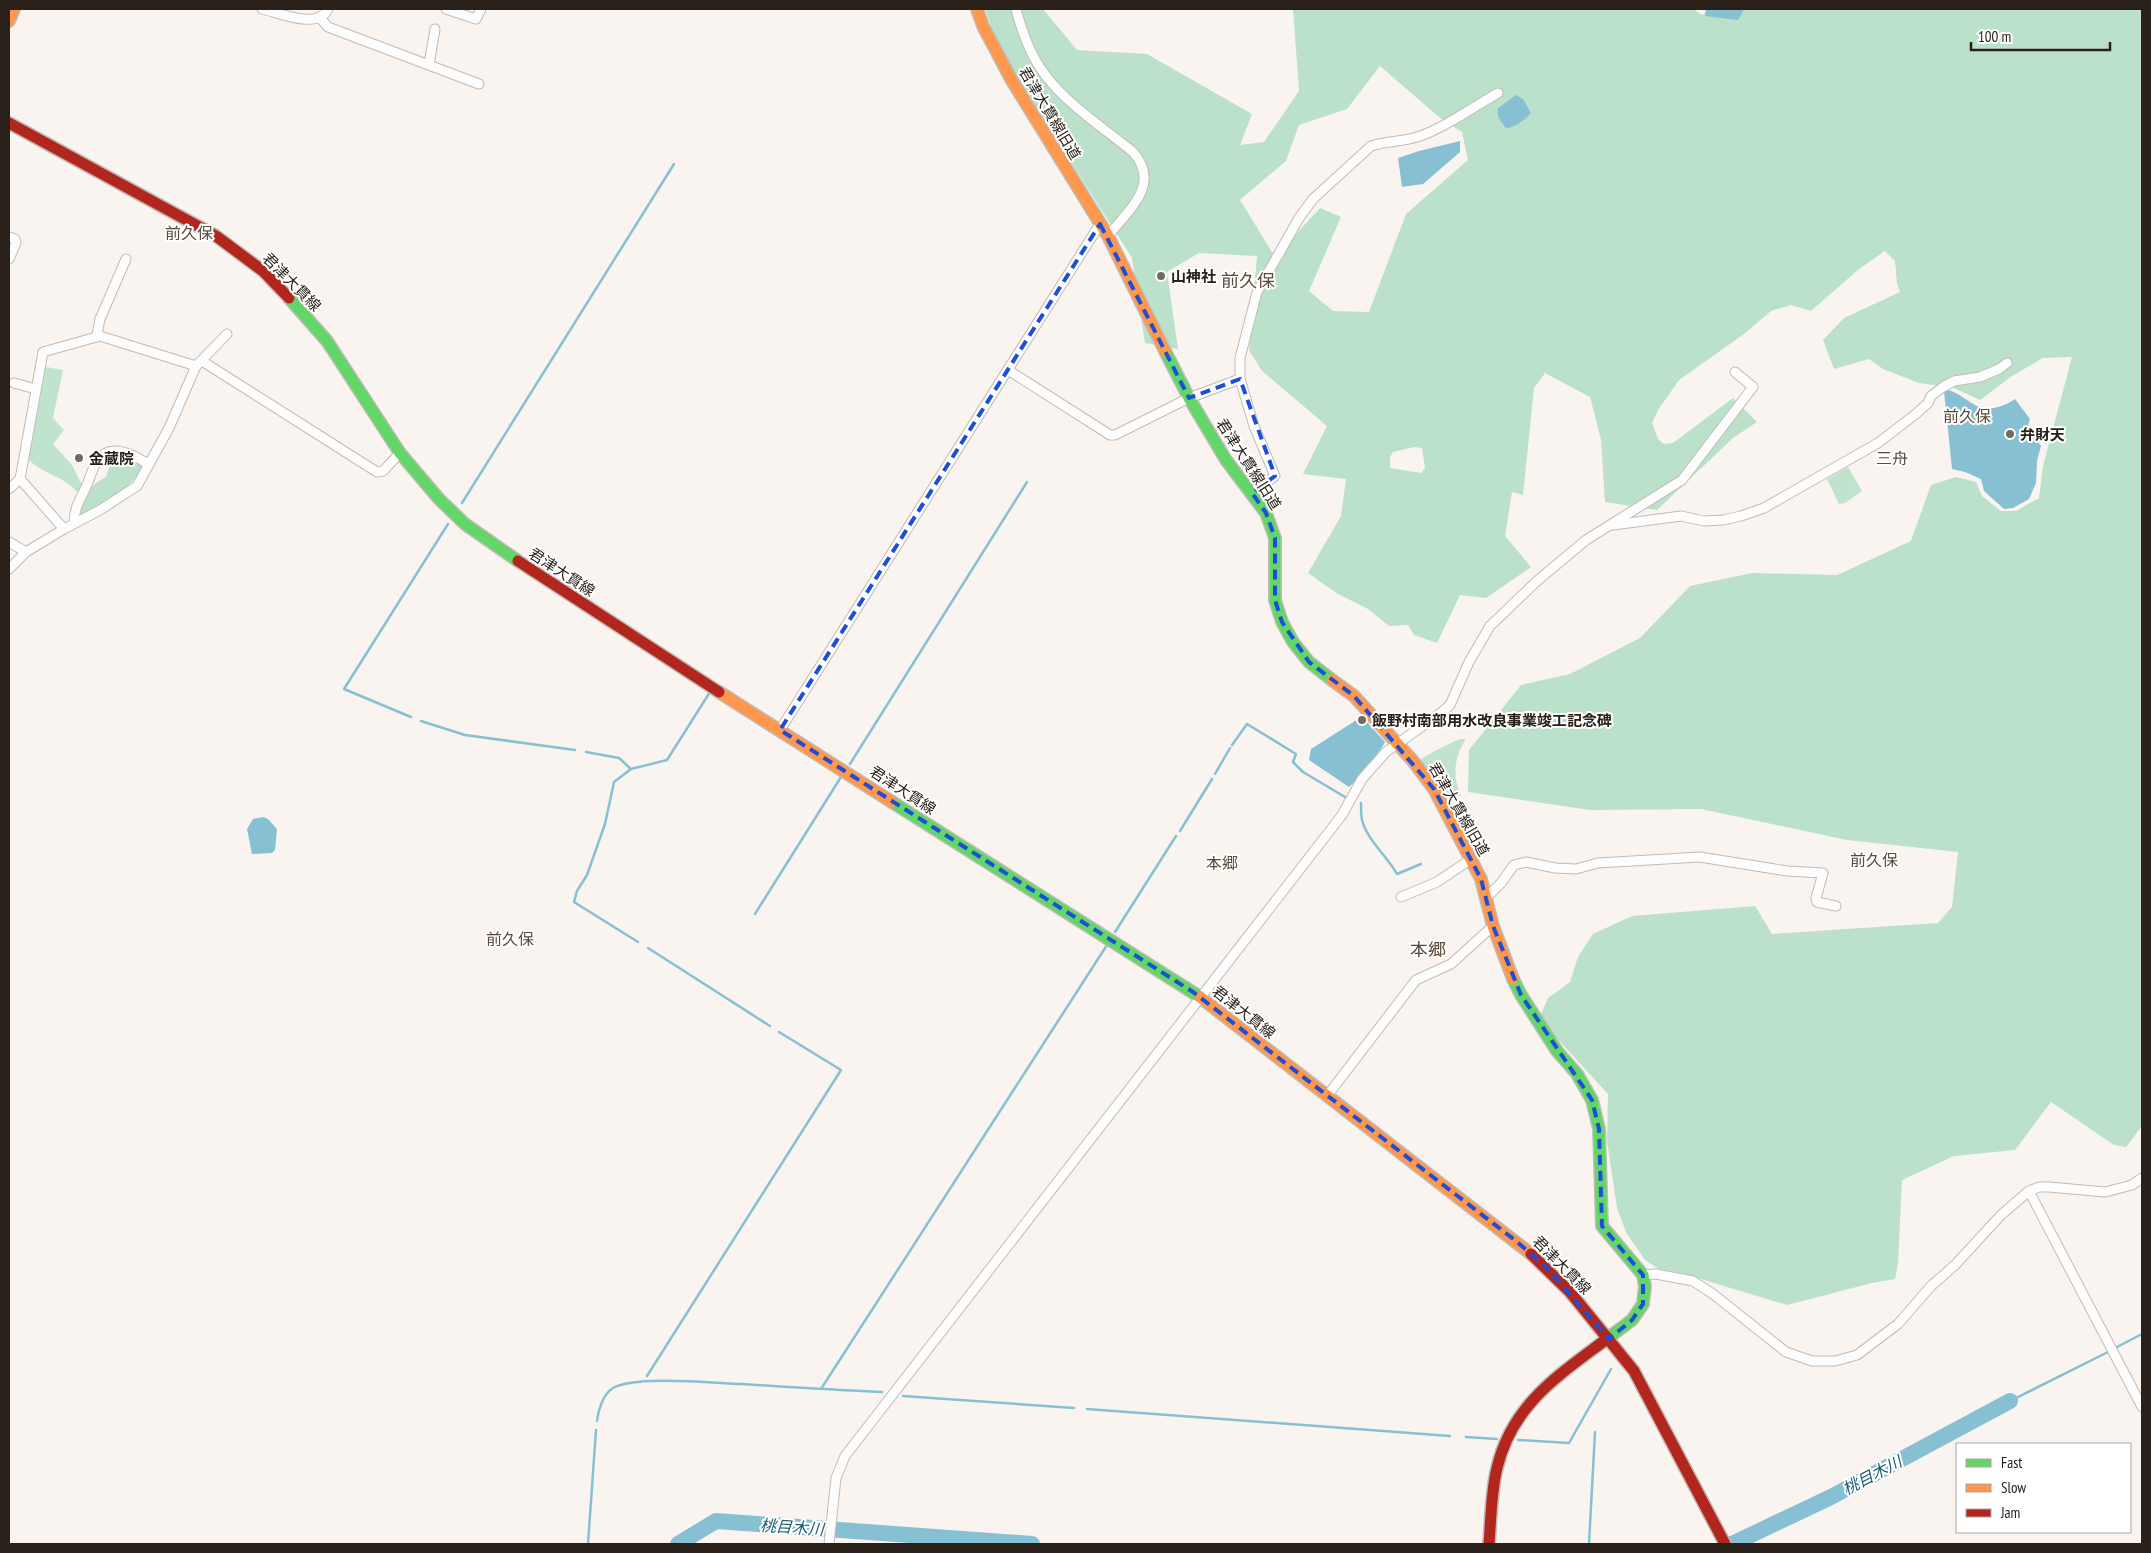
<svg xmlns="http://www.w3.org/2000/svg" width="2151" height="1553" font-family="'PT Sans Narrow','Noto Sans JP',sans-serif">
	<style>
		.green { fill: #c0e3ce }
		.forest { fill: #bbe1ca; fill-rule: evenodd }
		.water { fill: #88c0d3 }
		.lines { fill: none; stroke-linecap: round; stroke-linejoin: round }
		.stream { stroke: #88c0d3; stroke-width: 2.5 }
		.river { stroke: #88c0d3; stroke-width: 16 }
		.street-casing { stroke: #c1bbb6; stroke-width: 11 }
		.fast-casing { stroke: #c1bbb6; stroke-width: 14 }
		.slow-casing { stroke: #c1bbb6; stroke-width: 14 }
		.jam-casing { stroke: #c1bbb6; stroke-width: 14 }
		.street { stroke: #fefdfd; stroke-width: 9 }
		.fast { stroke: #63d668; stroke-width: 11 }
		.slow { stroke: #ff974d; stroke-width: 11 }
		.jam { stroke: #b3261e; stroke-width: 11 }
		.marked { fill: none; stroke: #1d4ed8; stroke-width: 4; stroke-dasharray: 10 6; stroke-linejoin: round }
		.poi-dot { fill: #716a64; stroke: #fff; stroke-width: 2 }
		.labels { text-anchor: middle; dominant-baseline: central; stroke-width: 4; stroke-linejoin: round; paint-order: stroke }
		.street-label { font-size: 15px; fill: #282019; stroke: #fff }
		.poi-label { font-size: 15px; font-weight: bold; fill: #282019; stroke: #fff; text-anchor: start }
		.neighbourhood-label { font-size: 16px; fill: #5c4a3a; stroke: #fff }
		.water-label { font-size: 16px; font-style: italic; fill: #185b70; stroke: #fff }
		.quarter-label { font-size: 18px; fill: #5c4a3a; stroke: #fff }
	</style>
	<rect width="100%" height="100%" fill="#f9f4f0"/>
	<g class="green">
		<path d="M46 367 63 370 53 418 64 430 53 444 72 465 83 487 77 492C64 476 42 474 28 459Z"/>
		<polygon points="1848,467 1862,491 1845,503 1839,504 1827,479"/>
		<path d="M1460 739H1466C1454 756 1452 777 1461 796L1441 795 1420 763 1421 759C1434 751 1446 745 1460 739Z"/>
	</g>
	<g class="forest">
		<path d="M985 9H1043L1077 50 1147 54 1252 114 1240 145 1264 142 1299 91 1293 9H1693L1702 15 1711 9H2142V1126L2126 1147 2114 1145 2051 1102 2015 1150 1954 1156 1902 1180 1898 1263 1895 1279 1872 1283 1787 1305 1681 1273 1659 1269 1645 1260 1626 1232 1617 1208 1607 1141 1608 1094 1539 1019 1548 998 1570 982 1578 957 1593 934 1632 916 1755 906 1772 934 1938 923 1952 907 1958 852 1847 840 1701 809 1590 810 1468 792 1469 750 1521 685 1570 674 1640 638 1690 586 1752 573 1837 575 1911 541 1931 485 1956 477 1976 482 1982 496 2001 511H2016L2039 498 2043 466 2072 357 2043 358 2012 376 1980 400 1954 388 1919 383 1883 369 1869 359 1834 369 1823 340 1844 318 1900 292 1897 283 1895 261 1885 251 1859 269 1811 311 1791 305 1771 311 1744 334 1679 380 1658 410 1652 423 1658 439 1664 444 1673 443 1733 398 1757 422 1733 438 1657 510 1605 502 1601 440 1590 397 1545 373 1534 388 1523 495 1512 492 1505 536 1531 567 1486 598 1460 595 1437 643 1414 635 1408 625 1389 626 1368 609 1338 594 1308 573 1341 516 1346 479 1303 474 1327 426 1262 371 1249 350 1257 256 1199 253 1167 272 1178 349 1145 343 1132 258 1000 51ZM1380 66 1440 118 1462 132 1468 160 1406 214 1369 312 1333 311 1309 291 1341 217 1320 208 1275 257 1240 200 1286 161 1299 125 1347 109ZM1414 447 1422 448 1425 468 1421 473 1390 468V457L1393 452Z"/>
		<path d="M113 455C126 454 134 457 142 467 128 493 104 505 77 517 78 501 91 484 106 477Z"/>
	</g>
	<g class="water">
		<polygon points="1706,9 1744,9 1738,20 1705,16"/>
		<path d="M1516 95 1523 99 1531 113C1525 120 1514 128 1506 128 1501 121 1496 117 1498 108Z"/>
		<polygon points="1460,141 1460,152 1423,184 1402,187 1398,158 1419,151"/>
		<path d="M1949 390C1960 394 1967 401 1977 406 1987 412 2006 406 2015 399L2030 419 2028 426 2041 446 2037 461 2036 483 2029 499 2013 508 2004 509 1984 491 1981 479 1965 472 1952 469 1944 391Z"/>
		<path d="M1358 719 1362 724 1366 721 1385 742C1383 748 1353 785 1349 787L1309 760 1311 749Z"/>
		<polygon points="263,817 268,819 277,829 275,850 272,853 252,854 247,829 253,819"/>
	</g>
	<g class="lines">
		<g class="stream">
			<polyline points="462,503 674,164"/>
			<polyline points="411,717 344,689 448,524"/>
			<polyline points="421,721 465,735 575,750"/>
			<polyline points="1232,745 1247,724 1296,754 1293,762 1303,772 1345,797"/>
			<polyline points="586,752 619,758 631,769 614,782 605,824 587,875 577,891 574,902 638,942"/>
			<polyline points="850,764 1027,482"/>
			<polyline points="631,769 667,760 710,692"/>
			<polyline points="1215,774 1230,748"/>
			<path d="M1361 803C1361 809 1361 815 1362 820 1367 840 1387 856 1397 874L1421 864"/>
			<polyline points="1180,831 1212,779"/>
			<polyline points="755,914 841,777"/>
			<polyline points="1115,932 1176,836"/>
			<polyline points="648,948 770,1026"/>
			<polyline points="2115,1348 2142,1334"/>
			<polyline points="647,1376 841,1070 779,1032"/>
			<polyline points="821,1389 1107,945"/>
			<polyline points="903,1396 1074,1408"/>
			<polyline points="2010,1401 2110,1351"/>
			<polyline points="1087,1409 1450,1436"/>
			<path d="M597 1421C598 1411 603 1394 613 1388 636 1375 713 1383 742 1384 788 1387 835 1390 882 1392"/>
			<polyline points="1466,1437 1497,1439"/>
			<polyline points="1518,1440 1569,1443 1611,1369"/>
			<polyline points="588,1544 596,1430"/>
			<polyline points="1589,1544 1595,1432"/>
		</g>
		<g class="river">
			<polyline points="678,1544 716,1521 1032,1544"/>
			<polyline points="1732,1544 1831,1497 2010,1401"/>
		</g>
		<defs>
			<g id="street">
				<path d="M262 9C280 13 318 30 328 9"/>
				<polyline points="446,9 476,19 481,9"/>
				<path d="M1016 9C1022 32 1030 56 1046 76 1067 104 1105 129 1133 152 1162 185 1128 210 1108 236"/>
				<polyline points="320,18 328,27 479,84"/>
				<polyline points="429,65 435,29"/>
				<polyline points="9,237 15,239 16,243 9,259"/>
				<polyline points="97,335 100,319 126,259"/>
				<polyline points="202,361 377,472 383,471 400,453"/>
				<polyline points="1008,370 1110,435 1115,435 1189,398 1240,379"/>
				<polyline points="14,383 36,389"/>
				<polyline points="9,489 20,479"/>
				<path d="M1252 493 1275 476 1254 426 1240 379V358L1257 292 1299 218 1313 199 1371 146C1386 141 1401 142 1417 137 1441 130 1475 106 1498 93"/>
				<path d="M74 523C74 508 80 500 86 487 90 479 92 469 97 461 110 442 133 454 148 464"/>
				<polyline points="1613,525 1681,516 1704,521 1723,520 1741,516 1764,508 1878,443 1917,413 1928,403 1931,396 1943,387 1954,381 1980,377 1999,369 2007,363"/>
				<polyline points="64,529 20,479 43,352 100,336 196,366"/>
				<polyline points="9,542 26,552"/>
				<polyline points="9,569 26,552 64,529 100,510 137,486 169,428 196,366 227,334"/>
				<polyline points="780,730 1100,224"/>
				<polyline points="1401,897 1437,882 1471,859"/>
				<polyline points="1487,897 1501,883 1514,865 1526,862 1555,868 1576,869 1598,863 1700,857 1787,871 1823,873 1816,898 1817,902 1836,906"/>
				<polyline points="1327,1096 1416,980 1451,964 1493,926"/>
				<polyline points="2029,1191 2142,1407"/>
				<polyline points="1643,1275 1656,1274 1693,1281 1713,1294 1786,1352 1812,1361 1835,1361 1857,1355 1898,1324 1931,1286 1955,1265 2001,1215 2029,1191 2039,1187 2049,1187 2105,1192 2132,1185 2142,1178"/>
				<polyline points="829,1544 836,1478 845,1456 1342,815 1362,779 1386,752 1442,712 1450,705 1469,662 1490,626 1537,581 1586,540 1682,480 1753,387 1735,372"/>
			</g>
			<g id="fast">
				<polyline points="289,298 327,341 400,453 439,499 465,524 518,561"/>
				<polyline points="1165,351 1189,398 1226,460 1266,513 1275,538 1275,600 1282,622 1293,642 1309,662 1332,680"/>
				<polyline points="892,802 1200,997"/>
				<polyline points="1513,979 1521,995 1557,1051 1577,1074 1592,1100 1599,1129 1602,1226 1643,1275 1645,1286 1643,1304 1632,1320 1608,1338"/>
			</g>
			<g id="slow">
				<polyline points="977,9 983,26 1011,79 1108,236 1165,351"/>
				<polyline points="9,21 14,9"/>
				<polyline points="1332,680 1354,696 1413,761 1434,789 1481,879 1493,926 1513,979"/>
				<polyline points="719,692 892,802"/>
				<polyline points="1200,997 1531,1254"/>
			</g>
			<g id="jam">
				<polyline points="9,123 216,236 263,271 289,298"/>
				<polyline points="518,561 719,692"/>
				<polyline points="1531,1254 1570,1292 1634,1371 1725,1544"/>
				<path d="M1489 1544C1491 1519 1491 1492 1497 1468 1512 1404 1559 1375 1608 1338"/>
			</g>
		</defs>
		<use href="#street" class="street-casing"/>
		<use href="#fast" class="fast-casing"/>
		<use href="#slow" class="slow-casing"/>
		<use href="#jam" class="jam-casing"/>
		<use href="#street" class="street"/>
		<use href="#fast" class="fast"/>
		<use href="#slow" class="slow"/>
		<use href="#jam" class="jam"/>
	</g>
	<path class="marked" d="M1100 224 1189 398 1240 379 1275 476 1252 493 1266 513 1275 538V600L1282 622 1309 662 1354 696 1434 789 1481 879 1493 926 1521 995 1592 1100 1599 1129 1602 1226 1643 1275V1304L1632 1320 1609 1339 1547 1268 1516 1241 1193 992 780 730Z"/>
	<g class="poi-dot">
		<circle cx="1161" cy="276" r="5"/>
		<circle cx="2010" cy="434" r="5"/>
		<circle cx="79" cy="458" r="5"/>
		<circle cx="1362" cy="720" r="5"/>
	</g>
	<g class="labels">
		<g class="street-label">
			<text transform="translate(1050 113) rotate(59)">君津大貫線旧道</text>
			<text transform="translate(292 282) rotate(45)">君津大貫線</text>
			<text transform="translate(1249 464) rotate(57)">君津大貫線旧道</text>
			<text transform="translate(562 572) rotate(33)">君津大貫線</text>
			<text transform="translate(903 790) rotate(33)">君津大貫線</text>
			<text transform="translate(1459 809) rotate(60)">君津大貫線旧道</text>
			<text transform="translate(1244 1012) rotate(38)">君津大貫線</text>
			<text transform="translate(1562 1265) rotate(45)">君津大貫線</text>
		</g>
		<g class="poi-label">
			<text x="1171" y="276">山神社</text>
			<text x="2020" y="434">弁財天</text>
			<text x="89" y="458">金蔵院</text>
			<text x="1372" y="720">飯野村南部用水改良事業竣工記念碑</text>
		</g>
		<g class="neighbourhood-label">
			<text x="189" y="233">前久保</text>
			<text x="1967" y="416">前久保</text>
			<text x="1892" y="458">三舟</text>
			<text x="1874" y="860">前久保</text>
			<text x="1222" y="863">本郷</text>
			<text x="510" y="939">前久保</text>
		</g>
		<g class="water-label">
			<text transform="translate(1872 1475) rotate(-28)">桃目木川</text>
			<text transform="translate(792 1527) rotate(4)">桃目木川</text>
		</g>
		<g class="quarter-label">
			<text x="1248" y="280">前久保</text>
			<text x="1428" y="949">本郷</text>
		</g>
	</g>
	<rect width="2151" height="1553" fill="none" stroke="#282019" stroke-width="20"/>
	<rect x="1956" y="1443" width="175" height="90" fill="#ffffff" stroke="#a9a6a3"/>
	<rect x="1966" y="1459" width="25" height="8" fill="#63d668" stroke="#a9a6a3"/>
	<text x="2001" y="1468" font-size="15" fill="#282019">Fast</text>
	<rect x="1966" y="1484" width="25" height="8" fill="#ff974d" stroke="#a9a6a3"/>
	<text x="2001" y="1493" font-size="15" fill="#282019">Slow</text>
	<rect x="1966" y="1509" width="25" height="8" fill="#b3261e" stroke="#a9a6a3"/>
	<text x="2001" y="1518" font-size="15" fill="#282019">Jam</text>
	<path d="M1971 42v8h139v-8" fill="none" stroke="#282019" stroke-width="2.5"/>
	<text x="1978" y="42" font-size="15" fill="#282019" stroke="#ffffff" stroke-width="4" paint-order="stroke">100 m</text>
</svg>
